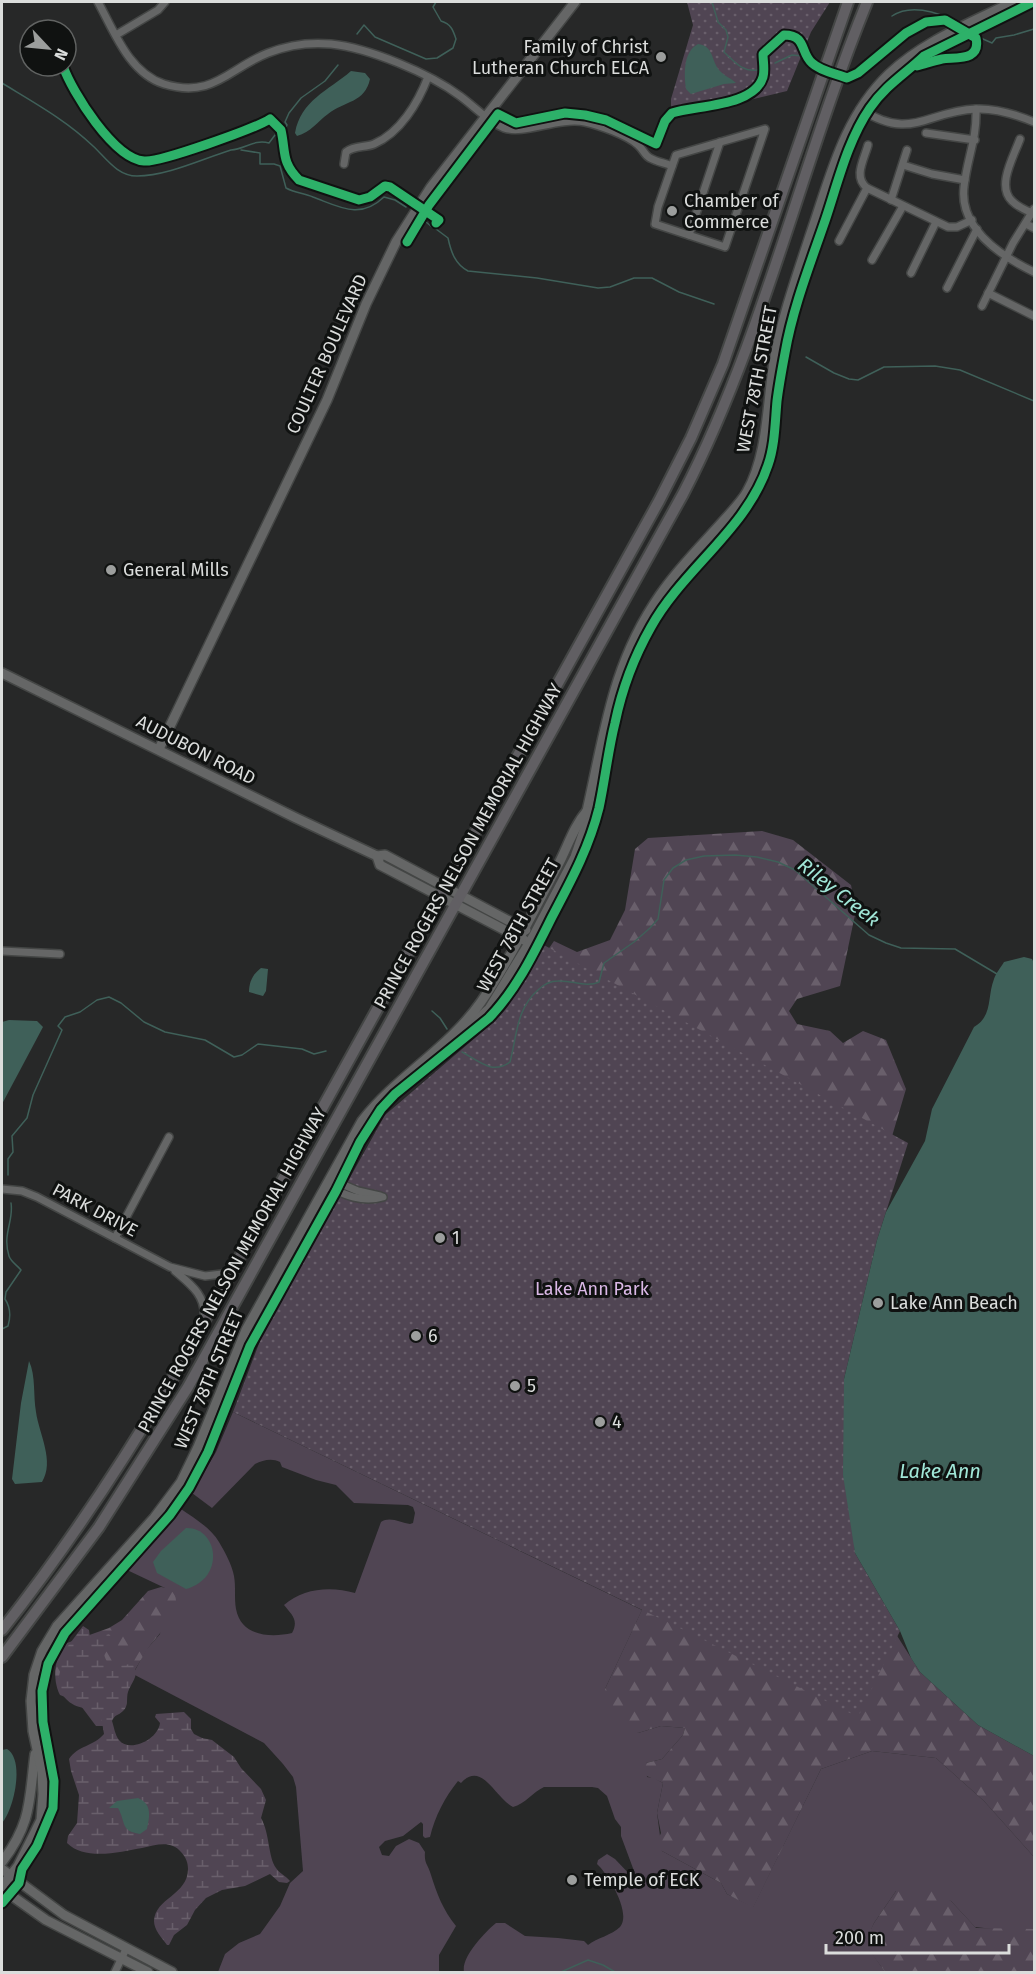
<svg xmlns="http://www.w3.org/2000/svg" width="1036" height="1974" font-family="'Fira Sans',sans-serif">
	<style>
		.green { fill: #504553 }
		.forest { fill: url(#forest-firs) }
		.wetland { fill: url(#wetland-marsh) }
		.park { fill: url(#park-dots) }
		.water { fill: #3f6059 }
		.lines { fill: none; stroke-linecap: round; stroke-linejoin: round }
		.stream { stroke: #3f6059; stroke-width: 1.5 }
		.street-casing { stroke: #444645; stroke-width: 10 }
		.secondary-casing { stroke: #444645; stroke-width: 12 }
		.primary-casing { stroke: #444645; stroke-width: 14 }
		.street { stroke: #656666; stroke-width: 7 }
		.secondary { stroke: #656666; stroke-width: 9 }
		.primary { stroke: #615f63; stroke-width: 10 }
		.cycleway-casing { stroke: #101211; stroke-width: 13 }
		.cycleway { stroke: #2db169; stroke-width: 9 }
		.poi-dot { fill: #9c9e9d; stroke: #101211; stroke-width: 2 }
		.labels { text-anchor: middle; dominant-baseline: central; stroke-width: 6; stroke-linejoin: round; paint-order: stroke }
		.poi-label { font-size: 18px; fill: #dbdddc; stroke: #101211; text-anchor: start }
		.street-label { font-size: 18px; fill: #dbdddc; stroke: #101211 }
		.park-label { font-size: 18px; fill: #dab8e6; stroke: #101211 }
		.water-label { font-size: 20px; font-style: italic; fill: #a1e7d8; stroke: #101211 }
	</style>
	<defs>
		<pattern id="forest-firs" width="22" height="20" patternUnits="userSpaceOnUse" patternTransform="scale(1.5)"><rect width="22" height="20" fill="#504553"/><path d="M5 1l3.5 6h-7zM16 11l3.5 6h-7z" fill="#695f6b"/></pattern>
		<pattern id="wetland-marsh" width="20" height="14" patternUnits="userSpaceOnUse" patternTransform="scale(1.5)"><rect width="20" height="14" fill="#504553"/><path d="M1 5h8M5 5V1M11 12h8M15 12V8" fill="none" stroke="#695f6b"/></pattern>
		<pattern id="park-dots" width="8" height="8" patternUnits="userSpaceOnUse" patternTransform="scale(1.5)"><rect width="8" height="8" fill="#504553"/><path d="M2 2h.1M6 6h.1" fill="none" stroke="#695f6b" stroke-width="1.8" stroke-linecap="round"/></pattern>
	</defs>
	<rect width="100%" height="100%" fill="#272828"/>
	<path class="green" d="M233 1412 642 1610 605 1689 638 1733 661 1726 685 1728 683 1735 662 1759 646 1763 647 1777 654 1778 663 1783 657 1813 662 1851 721 1883 727 1894 753 1907 821 1769 872 1751 936 1758 984 1801 1034 1857V1929L1002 1930 975 1927 951 1901 896 1891 874 1923 865 1943 885 1972H464C461 1957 485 1932 496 1923H505L525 1936 558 1938 584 1941 588 1945C597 1938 612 1935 620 1927 632 1913 608 1874 597 1864L598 1860 607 1854 615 1859 635 1880 637 1879 621 1836V1827L615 1819 607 1796 598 1788 592 1787H544C533 1792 525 1804 513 1807 495 1798 482 1760 461 1783L458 1781C445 1797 435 1816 430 1837L425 1838 423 1836V1824L421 1822 403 1836 385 1841 379 1847 382 1855 389 1856 396 1846 409 1839 419 1843 425 1852C424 1864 428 1864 431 1875 437 1894 443 1910 456 1926L439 1955V1972H218L225 1954 239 1943 260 1934 280 1906 290 1883 303 1871 296 1787 293 1777 283 1764 264 1743 133 1674 146 1650 160 1634 165 1588 127 1570 181 1509C194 1518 211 1528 219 1542 225 1552 232 1565 234 1576 236 1587 234 1598 236 1609 241 1636 270 1638 292 1633 299 1620 292 1615 284 1605 303 1588 331 1586 355 1593L381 1522C390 1516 401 1523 410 1524L413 1523 415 1513 413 1507 408 1505 354 1503 336 1485 316 1480 282 1467 280 1462C272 1458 263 1460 255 1464L212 1508 192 1493 216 1452Z"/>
	<g class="forest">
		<polygon points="762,831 793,840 851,885 856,910 840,986 797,999 789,1011 797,1024 830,1031 843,1043 863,1031 886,1040 906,1089 864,1231 476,1055 554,941 577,952 610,940 625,910 635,849 648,838"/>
		<path d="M844 1552 920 1672 978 1725 1034 1756V1857L984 1801 936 1758 872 1751 821 1769 753 1908 727 1894 721 1883 662 1851 656 1844 661 1833 657 1813 663 1783C656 1779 648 1778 642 1773L646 1763 662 1759 683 1735 685 1728 661 1726 638 1733 627 1729 611 1716 605 1689 667 1556Z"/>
		<path d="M161 1587C169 1588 176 1592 176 1601 175 1621 154 1638 145 1653 130 1677 117 1702 103 1726H96L81 1706 70 1699 60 1695C52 1679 54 1656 67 1643L109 1628 122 1620 148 1591Z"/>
		<polygon points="926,1887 951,1901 976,1928 1034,1929 1034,1972 885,1972 864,1943 874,1923 896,1891"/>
	</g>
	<path class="wetland" d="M83 1626 89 1630 90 1637 95 1638 109 1634 112 1638 104 1654C108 1672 121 1664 133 1664 140 1676 132 1681 128 1692 126 1698 129 1706 123 1711 118 1716 115 1714 112 1721 114 1727 115 1735 119 1740 129 1753 158 1740 160 1723L155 1717 156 1714 184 1712 191 1719V1729L194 1734 202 1738 212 1740 234 1757 241 1768 261 1789 266 1800 261 1818C270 1834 268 1857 276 1868 279 1873 286 1876 290 1881L287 1883 279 1882 270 1874 245 1886 222 1890 206 1898 195 1910 187 1925 174 1935 169 1945H167C162 1938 154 1930 154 1921 155 1898 188 1895 188 1869 188 1863 186 1857 181 1852 171 1840 156 1845 142 1848 120 1852 85 1861 67 1843L68 1836 77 1823 79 1795 71 1771 69 1759C77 1746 94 1746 104 1734L101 1716C82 1702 71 1714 57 1685L65 1650Z"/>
	<g class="park">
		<polygon points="687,2 830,2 811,32 787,91 671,119 671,99 693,25"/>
		<polygon points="542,944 908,1143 877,1240 844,1379 855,1553 900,1631 858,1717 688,1632 233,1412 263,1333 385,1115 496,1020 521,985"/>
	</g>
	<g class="water">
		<path d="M698 44C714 46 711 60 719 70 724 76 731 78 736 83L724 84 691 94 686 89C684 74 683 52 698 44Z"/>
		<path d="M351 71 365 73 370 79C365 103 344 101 328 114 317 122 311 132 297 136L295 133C301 100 328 91 351 71Z"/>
		<path d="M1024 957 1032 959 1034 963V1756L978 1725 920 1672 911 1658 900 1631 855 1553 843 1475 844 1379 877 1240 886 1212 925 1141 932 1109 974 1027C993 1016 987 997 994 979 996 973 1001 967 1004 962Z"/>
		<path d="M261 968 268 969 266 991 263 996 249 992C249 982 253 974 261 968Z"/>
		<polygon points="9,1020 37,1021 43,1027 2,1104 2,1022"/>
		<path d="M29 1361C36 1376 33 1396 36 1412 39 1434 55 1461 42 1482L15 1484 12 1479 21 1403Z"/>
		<path d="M186 1528C218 1527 226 1578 186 1589L157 1573 153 1562 161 1551Z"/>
		<path d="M7 1749C25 1760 14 1809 2 1823V1750Z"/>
		<path d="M138 1798C152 1804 150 1816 147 1829L140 1834C120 1831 126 1822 118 1808H109L117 1801Z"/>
	</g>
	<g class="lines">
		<g class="stream">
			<path d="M712 2 718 22 726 30 728 37 724 52C735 62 742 72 758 70"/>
			<path d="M892 16C910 4 933 11 951 19"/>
			<path d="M357 34 364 25 375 37 426 59 437 58 453 48 456 39C453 30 451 24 441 21L433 7 436 2H440"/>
			<polyline points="978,35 983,39 992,43 996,38 1014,35 1034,29"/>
			<polyline points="775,63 792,55 802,56"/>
			<path d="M2 83C33 102 66 120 93 146 106 158 117 176 137 176 167 176 202 159 231 150 245 149 254 139 269 143L275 135 278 137"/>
			<polyline points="285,130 287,125 285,122 289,113 301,98 325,81 338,65"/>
			<path d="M241 150 260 153V164H274L280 166 286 188C295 193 304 193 313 197 340 207 360 220 384 197L395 200 406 207"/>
			<polyline points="426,222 432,227"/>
			<path d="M436 229 448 238C451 252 455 264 468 271L537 278 598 288 610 287 634 278H652L679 292 714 304"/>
			<polyline points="806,357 834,373 849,379 858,380 884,367 935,366 960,370 1034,401"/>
			<polyline points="432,1011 440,1018 447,1029"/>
			<path d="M462 1052C479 1061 492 1075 510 1062 517 1036 516 1009 538 990 543 985 550 981 558 981 572 980 586 988 599 982L604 963 634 942 650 928 658 919 664 880 673 868 686 860 704 856 735 855 757 857 778 862 795 870 869 935 886 943 901 948 955 949 997 974"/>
			<polyline points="8,1175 8,1159 13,1152 12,1136 27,1118 33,1095 62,1030 58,1026 65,1017 80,1012 97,1000 109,997 121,1003 144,1022 165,1032 205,1040 234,1057 242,1055 258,1044 302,1049 314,1054 326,1051"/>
			<path d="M2 1329 8 1326C11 1316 11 1308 5 1299L6 1292 21 1270C17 1265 11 1262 9 1256 2 1234 14 1221 11 1203"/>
			<polyline points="2,1414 2,1420"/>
			<polyline points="561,1972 588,1960 603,1965 615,1972"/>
		</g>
		<defs>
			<g id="street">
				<path d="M98 2C114 31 129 73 164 84 213 99 229 68 268 53 288 45 309 42 331 44 369 48 429 73 460 96 474 106 487 121 504 128 524 135 558 117 585 122 599 125 627 135 638 145 643 149 645 156 650 158 657 162 665 163 672 166"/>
				<polyline points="116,35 158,10 165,2"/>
				<path d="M860 109C912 142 926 111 976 109 996 108 1017 115 1034 122"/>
				<path d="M976 109C977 140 967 158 964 187 959 229 1003 257 1034 272"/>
				<polygon points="765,129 725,247 655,224 658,207 676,155"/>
				<polyline points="926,133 975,140"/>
				<path d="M1020 139C1014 156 996 186 1012 201 1017 206 1025 210 1032 213"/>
				<path d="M868 145C864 160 853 177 867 188L948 227H957L972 220"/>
				<path d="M344 164 346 152C355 145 364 148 374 144 400 133 418 103 428 77"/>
				<polyline points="903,165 932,174 965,180"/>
				<polyline points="891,200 907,150"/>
				<polyline points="1026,224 1034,228"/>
				<polyline points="689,235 720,142"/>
				<polyline points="839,241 867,188"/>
				<polyline points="872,260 903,206"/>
				<polyline points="911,273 936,222"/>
				<polyline points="947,288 977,229"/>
				<polyline points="988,293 1034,316"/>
				<polyline points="982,306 1013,243 1034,209"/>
				<polyline points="2,951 60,954"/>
				<polyline points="330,1179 358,1191 380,1196"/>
				<path d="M326 1186C345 1195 362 1203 383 1197"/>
				<polyline points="2,1189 22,1191 37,1197 170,1267 205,1276 222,1274 231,1269"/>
				<polyline points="115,1238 169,1137"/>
				<path d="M175 1271C190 1284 206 1295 204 1317"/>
				<polyline points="115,1972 126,1949"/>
			</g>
			<g id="secondary">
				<polyline points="2,673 296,818 377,856 385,855 526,930"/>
				<polyline points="159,749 327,400 366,304 396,242 431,187 575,2"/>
				<polyline points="377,856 380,865 524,940"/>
				<path d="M459 1035 489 1009 534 935 575 857 586 825 587 811C605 732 612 664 660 595 679 567 704 543 726 518 733 510 742 501 747 492 769 453 767 399 775 356 783 315 797 276 810 236 830 179 843 118 889 74 924 41 971 23 1013 2"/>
				<path d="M2 1862C32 1823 29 1800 35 1754"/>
				<polyline points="2,1869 64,1915 172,1972"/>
				<path d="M2 1886 18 1866 41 1820 43 1794 42 1772 33 1731 31 1701 34 1675 42 1651 57 1626 154 1518 181 1482 198 1447 246 1330 362 1121C397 1076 448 1049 481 1002 510 960 533 912 557 867 567 849 573 827 587 811"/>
				<polyline points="2,1889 46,1920 148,1972"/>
			</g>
			<g id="primary">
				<path d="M2 1630C64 1551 120 1467 171 1381L659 501 691 438 723 364 848 2"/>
				<path d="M2 1657 99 1527 188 1387 683 494C764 337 801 164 867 2"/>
			</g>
		</defs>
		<use href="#street" class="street-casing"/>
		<use href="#secondary" class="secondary-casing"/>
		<use href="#primary" class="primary-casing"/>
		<use href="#street" class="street"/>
		<use href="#secondary" class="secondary"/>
		<use href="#primary" class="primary"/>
		<defs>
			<g id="cycleway">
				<path d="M63 66C72 92 114 159 144 161 159 163 256 128 270 119L281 130C286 152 281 162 299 180L359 200 370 197 385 186 390 187 439 220 436 223"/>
				<path d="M407 242 429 205 498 114 516 123 565 113 585 115 606 120 656 144 665 121 672 113C697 105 754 107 763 77 765 70 763 61 763 54L784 35C807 35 800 53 812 63 820 71 837 74 847 78L858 73 906 33 926 22 945 20 976 38C981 61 957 57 942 59 933 61 925 64 917 66"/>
				<path d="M2 1903 19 1883 22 1869 37 1846 53 1808 54 1781 43 1722 42 1691 48 1664 65 1633 170 1515 189 1488 208 1452 250 1346 336 1191 360 1142 381 1109 395 1094 489 1018C517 989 534 953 552 917 571 881 589 848 599 808 605 780 608 751 615 723 622 689 634 657 651 627 683 569 747 529 768 465 775 445 775 423 777 401 779 385 782 369 785 353 793 307 811 262 826 218 838 182 848 140 870 108 886 85 905 74 924 56L1033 2"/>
			</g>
		</defs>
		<use href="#cycleway" class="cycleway-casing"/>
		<use href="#cycleway" class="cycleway"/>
	</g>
	<g class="poi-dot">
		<circle cx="661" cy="57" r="6"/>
		<circle cx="672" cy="211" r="6"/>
		<circle cx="111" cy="570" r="6"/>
		<circle cx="440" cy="1238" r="6"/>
		<circle cx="878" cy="1303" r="6"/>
		<circle cx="416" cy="1336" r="6"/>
		<circle cx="515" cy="1386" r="6"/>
		<circle cx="600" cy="1422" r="6"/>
		<circle cx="572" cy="1880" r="6"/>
	</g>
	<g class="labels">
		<g class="poi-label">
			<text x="649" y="47" text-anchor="end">Family of Christ<tspan x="649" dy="21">Lutheran Church ELCA</tspan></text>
			<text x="684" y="201">Chamber of<tspan x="684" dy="21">Commerce</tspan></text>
			<text x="123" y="570">General Mills</text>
			<text x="452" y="1238">1</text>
			<text x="890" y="1303">Lake Ann Beach</text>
			<text x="428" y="1336">6</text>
			<text x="527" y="1386">5</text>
			<text x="612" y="1422">4</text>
			<text x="584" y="1880">Temple of ECK</text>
		</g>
		<g class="street-label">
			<text transform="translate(327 354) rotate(-66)">COULTER BOULEVARD</text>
			<text transform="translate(757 379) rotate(-79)">WEST 78TH STREET</text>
			<text transform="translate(196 750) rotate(27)">AUDUBON ROAD</text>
			<text transform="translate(468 846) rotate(-61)">PRINCE ROGERS NELSON MEMORIAL HIGHWAY</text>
			<text transform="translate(518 925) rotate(-61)">WEST 78TH STREET</text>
			<text transform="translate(95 1210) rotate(28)">PARK DRIVE</text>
			<text transform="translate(232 1270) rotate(-61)">PRINCE ROGERS NELSON MEMORIAL HIGHWAY</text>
			<text transform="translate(209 1379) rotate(-67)">WEST 78TH STREET</text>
		</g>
		<g class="park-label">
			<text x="592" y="1289">Lake Ann Park</text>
		</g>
		<g class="water-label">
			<text transform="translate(839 892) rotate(38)">Riley Creek</text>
			<text x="940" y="1471">Lake Ann</text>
		</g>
	</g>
	<rect width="1036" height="1974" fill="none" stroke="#dbdddc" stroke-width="6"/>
	<g transform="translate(48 48) rotate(116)"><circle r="28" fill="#101211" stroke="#616362" stroke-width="1.5"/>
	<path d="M0-4.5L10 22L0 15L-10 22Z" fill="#9c9e9d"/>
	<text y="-9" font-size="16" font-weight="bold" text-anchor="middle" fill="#dbdddc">N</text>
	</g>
	<path d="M826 1944v9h183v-9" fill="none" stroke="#dbdddc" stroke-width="3"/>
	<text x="835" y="1944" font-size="18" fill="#dbdddc" stroke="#101211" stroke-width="4.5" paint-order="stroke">200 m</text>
</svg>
